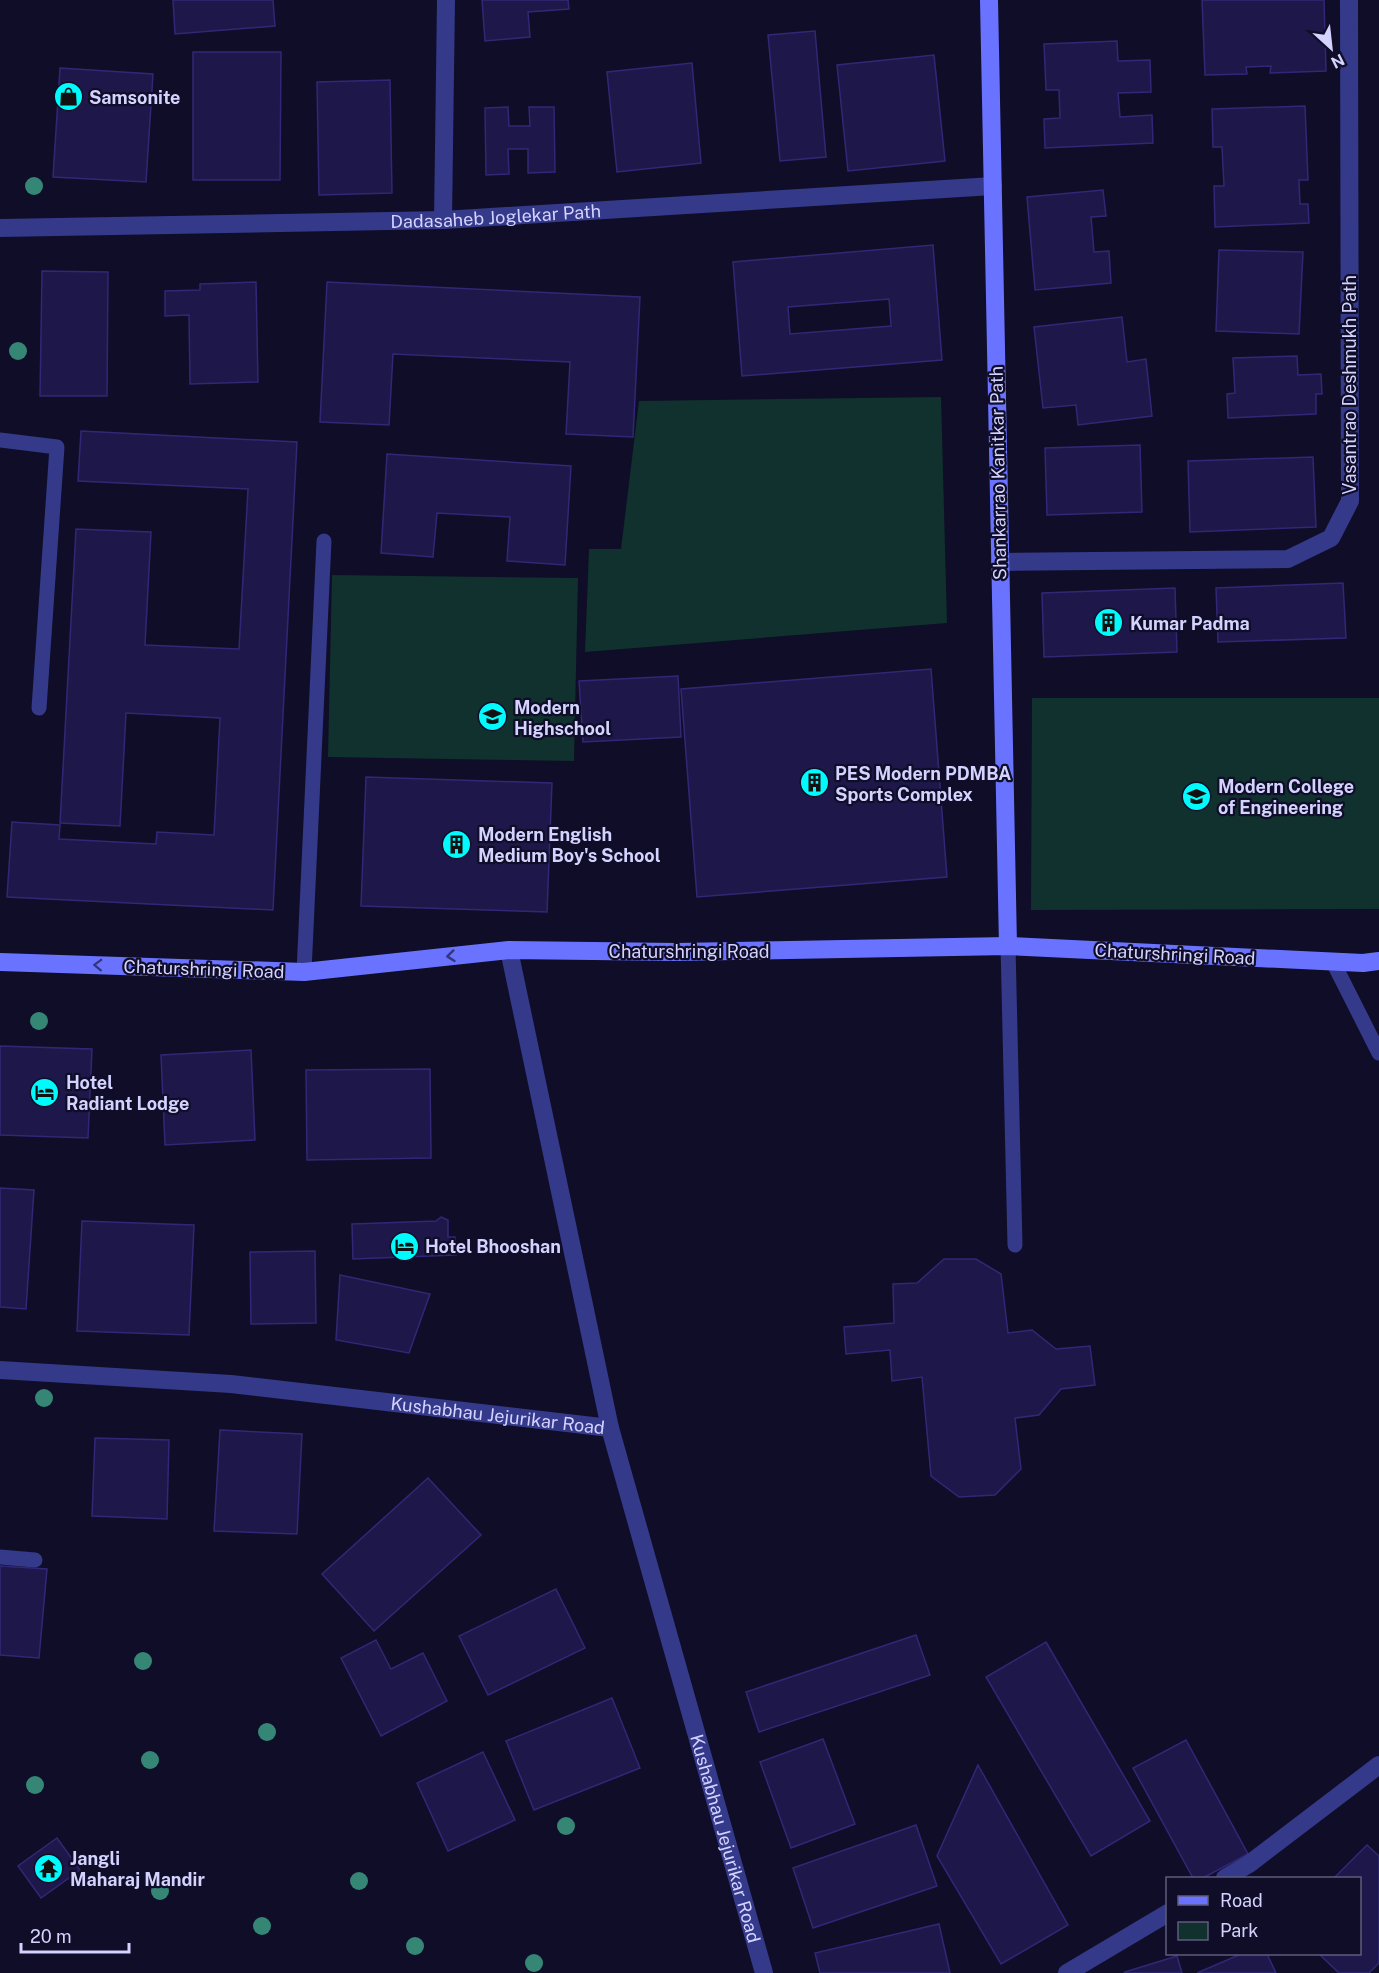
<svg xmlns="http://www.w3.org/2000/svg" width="1379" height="1973" font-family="'Public Sans',sans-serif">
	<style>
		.green { fill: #10312d }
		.building { fill: #1d1849; stroke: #302877; stroke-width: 1.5; fill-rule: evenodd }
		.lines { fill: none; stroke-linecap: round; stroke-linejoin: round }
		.lane { stroke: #343989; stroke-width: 15 }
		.street { stroke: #343989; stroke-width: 18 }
		.secondary { stroke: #6a73ff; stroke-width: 18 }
		.tree { fill: #368676 }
		.oneway { stroke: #33367d }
		.labels { text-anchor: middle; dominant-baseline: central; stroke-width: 4.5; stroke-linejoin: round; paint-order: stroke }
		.poi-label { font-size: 18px; font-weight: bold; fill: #d4d3ff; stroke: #0f0d27; text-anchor: start }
		.street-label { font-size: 18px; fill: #d4d3ff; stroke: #0f0d27 }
	</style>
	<rect width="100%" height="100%" fill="#0f0d27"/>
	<g class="green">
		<polygon points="941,397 947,623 585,652 589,549 621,549 639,401"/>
		<polygon points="332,575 578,578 574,761 328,757"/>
		<polygon points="1032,698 1379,698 1379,909 1031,910"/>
	</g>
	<g class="building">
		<polygon points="173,0 273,0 275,26 175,34"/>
		<polygon points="482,0 568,0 569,9 528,12 530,37 485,41"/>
		<polygon points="1202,0 1324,0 1326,71 1270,73 1271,66 1246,67 1247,74 1205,75"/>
		<polygon points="815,31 826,157 780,161 768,35"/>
		<polygon points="1117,41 1118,61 1150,60 1151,92 1118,93 1120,117 1152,115 1153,143 1045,148 1044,119 1060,118 1059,90 1046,90 1044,44"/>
		<polygon points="193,52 281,52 280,180 193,180"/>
		<polygon points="934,55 945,161 848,171 837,65"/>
		<polygon points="692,63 701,163 617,172 607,72"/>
		<polygon points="60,68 153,74 146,182 53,177"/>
		<polygon points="390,80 392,193 319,195 317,82"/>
		<polygon points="1305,106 1308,180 1299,180 1300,204 1308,204 1309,223 1215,227 1214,186 1224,186 1222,147 1213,147 1212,109"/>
		<polygon points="508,107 509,126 530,126 529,107 554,107 555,172 528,173 528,149 508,149 509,174 486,175 485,108"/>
		<polygon points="1103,190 1106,216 1091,217 1094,252 1109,251 1111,283 1035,290 1027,197"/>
		<path d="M933 245 942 360 742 376 733 262ZM889 299 891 326 790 334 788 307Z"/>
		<polygon points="1219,250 1303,252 1299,334 1216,331"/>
		<polygon points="42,271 108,272 107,396 40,396"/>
		<polygon points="256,282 258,382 190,384 189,315 165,316 165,291 200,290 200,284"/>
		<polygon points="327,282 640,297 633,437 566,434 570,362 393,354 389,425 320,422"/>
		<polygon points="1122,317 1127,362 1146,359 1152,416 1078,425 1076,405 1043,408 1034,327"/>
		<polygon points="1297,356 1298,375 1321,374 1322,394 1316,394 1316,414 1228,418 1227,394 1235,393 1233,358"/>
		<polygon points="81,431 297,442 273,910 7,897 12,822 60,825 59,839 156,844 157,832 214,835 220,718 126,713 120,826 60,823 76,529 151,532 145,645 239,649 248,489 78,481"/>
		<polygon points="1140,445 1142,512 1047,515 1045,448"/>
		<polygon points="387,454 571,466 565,565 507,561 510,517 437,513 433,557 381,553"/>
		<polygon points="1313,457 1316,527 1190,532 1188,461"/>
		<polygon points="1343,583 1346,638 1218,642 1216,588"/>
		<polygon points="1175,588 1177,652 1044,657 1042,593"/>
		<polygon points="931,669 947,877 697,897 681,689"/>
		<polygon points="678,676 681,737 583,742 579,681"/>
		<polygon points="366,777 552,783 547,912 361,906"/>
		<polygon points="0,1046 92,1049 88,1138 0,1135"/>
		<polygon points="251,1050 255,1140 165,1145 161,1055"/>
		<polygon points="430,1069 431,1158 307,1160 306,1070"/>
		<polygon points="0,1188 34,1190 26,1309 0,1307"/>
		<polygon points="441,1217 448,1220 448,1237 455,1237 456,1255 353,1259 352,1224 436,1221"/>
		<polygon points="82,1221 194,1225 189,1335 77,1331"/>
		<polygon points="315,1251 316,1323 251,1324 250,1252"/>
		<polygon points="944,1259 976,1259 1001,1274 1008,1333 1032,1330 1056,1349 1090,1346 1095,1385 1061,1389 1039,1415 1015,1418 1021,1469 995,1495 959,1497 931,1476 922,1377 892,1381 890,1350 846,1354 844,1327 894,1323 893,1284 917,1283"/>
		<polygon points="340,1275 430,1294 409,1353 336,1340"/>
		<polygon points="220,1430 302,1434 297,1534 214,1531"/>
		<polygon points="95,1438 169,1440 167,1519 92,1516"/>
		<polygon points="428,1478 481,1535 374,1631 322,1574"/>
		<polygon points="0,1566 47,1569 39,1658 0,1655"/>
		<polygon points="556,1589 585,1648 488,1695 459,1636"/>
		<polygon points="916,1635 930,1675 759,1732 746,1692"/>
		<polygon points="376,1640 391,1669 423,1653 447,1701 381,1736 341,1658"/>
		<polygon points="1046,1642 1150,1821 1091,1856 986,1677"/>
		<polygon points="612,1698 640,1768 534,1810 506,1741"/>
		<polygon points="823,1739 855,1824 791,1848 760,1762"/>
		<polygon points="1186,1740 1248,1854 1203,1878 1193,1878 1133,1768"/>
		<polygon points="483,1752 515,1820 448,1851 417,1783"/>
		<polygon points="978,1765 1068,1925 1001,1964 937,1856"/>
		<polygon points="916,1825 937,1886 813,1928 793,1868"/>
		<polygon points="57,1838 80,1870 41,1898 18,1866"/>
		<polygon points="1367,1845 1379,1856 1379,1963 1369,1973 1339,1973 1319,1954 1360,1954 1360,1878 1334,1878"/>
		<polygon points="939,1924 950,1973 820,1973 815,1953"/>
		<polygon points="1241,1954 1267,1954 1276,1973 1197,1973"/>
		<polygon points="1177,1956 1182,1973 1124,1973 1125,1972"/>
	</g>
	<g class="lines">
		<g class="lane">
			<polyline points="0,440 57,447 39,708"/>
			<polyline points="1008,946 1015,1245"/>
			<polyline points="1333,962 1379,1053"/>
			<polyline points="304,972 324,541"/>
			<polyline points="0,1557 35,1560"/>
		</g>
		<g class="street">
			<polyline points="443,220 446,0"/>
			<path id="s1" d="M0 228 443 220 993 186"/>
			<polyline points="1000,562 1288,559 1331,538 1350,501 1349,0"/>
			<path id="s2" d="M509 950 610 1428 764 1973"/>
			<path id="s3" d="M0 1370 231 1384 610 1428"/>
			<polyline points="1225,1878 1249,1864 1379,1765"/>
			<polyline points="1067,1973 1168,1913"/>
		</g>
		<g class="secondary">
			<polyline points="989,0 1008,946"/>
			<polyline points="0,962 304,972 509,950 676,952 1008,946 1363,963 1379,961"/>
		</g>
	</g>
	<g class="tree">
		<circle cx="34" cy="186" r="9"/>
		<circle cx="18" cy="351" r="9"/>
		<circle cx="39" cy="1021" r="9"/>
		<circle cx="44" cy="1398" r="9"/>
		<circle cx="143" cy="1661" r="9"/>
		<circle cx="267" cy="1732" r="9"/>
		<circle cx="150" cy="1760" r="9"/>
		<circle cx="35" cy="1785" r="9"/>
		<circle cx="566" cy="1826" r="9"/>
		<circle cx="359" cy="1881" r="9"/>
		<circle cx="160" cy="1891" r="9"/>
		<circle cx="262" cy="1926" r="9"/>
		<circle cx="415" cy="1946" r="9"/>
		<circle cx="534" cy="1963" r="9"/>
	</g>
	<defs><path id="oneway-chevron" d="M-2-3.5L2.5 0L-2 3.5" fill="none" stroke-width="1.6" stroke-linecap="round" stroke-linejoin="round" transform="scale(1.5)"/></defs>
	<g class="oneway">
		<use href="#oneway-chevron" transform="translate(451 956) rotate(174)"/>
		<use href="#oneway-chevron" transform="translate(98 965) rotate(-178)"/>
	</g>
	<defs>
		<symbol id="shop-disc" viewBox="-11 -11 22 22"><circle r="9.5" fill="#00fbfe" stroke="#0f0d27"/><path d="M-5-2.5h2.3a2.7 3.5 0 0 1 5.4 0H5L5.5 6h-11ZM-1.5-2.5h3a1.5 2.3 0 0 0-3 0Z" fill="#111"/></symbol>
		<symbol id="building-disc" viewBox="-11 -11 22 22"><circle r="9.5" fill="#00fbfe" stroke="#0f0d27"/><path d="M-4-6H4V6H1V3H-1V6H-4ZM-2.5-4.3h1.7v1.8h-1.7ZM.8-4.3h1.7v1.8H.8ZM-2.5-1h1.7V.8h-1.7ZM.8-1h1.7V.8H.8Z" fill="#111"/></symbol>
		<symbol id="school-disc" viewBox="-11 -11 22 22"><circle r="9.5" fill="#00fbfe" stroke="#0f0d27"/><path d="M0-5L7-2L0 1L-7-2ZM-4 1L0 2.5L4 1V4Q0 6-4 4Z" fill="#111"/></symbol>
		<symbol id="university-disc" viewBox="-11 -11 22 22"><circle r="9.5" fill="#00fbfe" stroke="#0f0d27"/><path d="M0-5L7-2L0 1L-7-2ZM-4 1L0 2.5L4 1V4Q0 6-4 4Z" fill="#111"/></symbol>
		<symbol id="hotel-disc" viewBox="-11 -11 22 22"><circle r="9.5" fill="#00fbfe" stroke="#0f0d27"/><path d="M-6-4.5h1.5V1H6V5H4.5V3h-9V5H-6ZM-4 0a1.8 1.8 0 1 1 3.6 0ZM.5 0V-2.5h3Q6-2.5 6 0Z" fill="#111"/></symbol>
		<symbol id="temple-disc" viewBox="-11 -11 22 22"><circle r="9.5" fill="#00fbfe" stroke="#0f0d27"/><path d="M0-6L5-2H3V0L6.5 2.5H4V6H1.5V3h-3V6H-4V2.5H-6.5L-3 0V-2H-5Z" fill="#111"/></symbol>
	</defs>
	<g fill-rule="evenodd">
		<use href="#shop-disc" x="52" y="80" width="33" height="33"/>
		<use href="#building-disc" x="1092" y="606" width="33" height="33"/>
		<use href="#school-disc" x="476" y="700" width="33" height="33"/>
		<use href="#building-disc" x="798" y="766" width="33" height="33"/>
		<use href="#university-disc" x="1180" y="780" width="33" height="33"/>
		<use href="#building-disc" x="440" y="828" width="33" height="33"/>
		<use href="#hotel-disc" x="28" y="1076" width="33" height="33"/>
		<use href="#hotel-disc" x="388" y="1230" width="33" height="33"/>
		<use href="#temple-disc" x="32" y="1852" width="33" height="33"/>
	</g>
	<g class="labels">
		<g class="poi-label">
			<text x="89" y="97">Samsonite</text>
			<text x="1130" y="623">Kumar Padma</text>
			<text x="514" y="707">Modern<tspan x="514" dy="21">Highschool</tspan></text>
			<text x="835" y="773">PES Modern PDMBA<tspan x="835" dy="21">Sports Complex</tspan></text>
			<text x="1218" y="786">Modern College<tspan x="1218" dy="21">of Engineering</tspan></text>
			<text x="478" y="834">Modern English<tspan x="478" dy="21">Medium Boy's School</tspan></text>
			<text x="66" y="1082">Hotel<tspan x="66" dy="21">Radiant Lodge</tspan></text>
			<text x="425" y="1246">Hotel Bhooshan</text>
			<text x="70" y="1858">Jangli<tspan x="70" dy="21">Maharaj Mandir</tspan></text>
		</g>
		<g class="street-label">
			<text stroke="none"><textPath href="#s1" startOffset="496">Dadasaheb Joglekar Path</textPath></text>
			<text transform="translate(1349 385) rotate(-90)">Vasantrao Deshmukh Path</text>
			<text transform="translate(998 473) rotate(-91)">Shankarrao Kanitkar Path</text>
			<text x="689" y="951">Chaturshringi Road</text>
			<text transform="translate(1175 954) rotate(3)">Chaturshringi Road</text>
			<text transform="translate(204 969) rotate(2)">Chaturshringi Road</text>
			<text stroke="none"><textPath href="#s3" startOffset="500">Kushabhau Jejurikar Road</textPath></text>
			<text stroke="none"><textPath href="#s2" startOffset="915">Kushabhau Jejurikar Road</textPath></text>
		</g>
	</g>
	<rect x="1166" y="1877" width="195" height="78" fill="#0f0d27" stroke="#5e5c7d" stroke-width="1.5"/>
	<rect x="1178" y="1896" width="30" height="9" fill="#6a73ff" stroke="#5e5c7d" stroke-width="1.5"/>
	<text x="1220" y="1907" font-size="18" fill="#d4d3ff">Road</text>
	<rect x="1178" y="1922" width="30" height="18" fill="#10312d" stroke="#5e5c7d" stroke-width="1.5"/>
	<text x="1220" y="1937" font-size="18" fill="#d4d3ff">Park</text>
	<g transform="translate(1331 48) rotate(153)" stroke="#0f0d27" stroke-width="4.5" paint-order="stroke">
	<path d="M0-4.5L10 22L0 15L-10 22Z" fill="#d4d3ff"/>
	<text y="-9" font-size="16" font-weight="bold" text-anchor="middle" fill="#d4d3ff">N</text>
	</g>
	<path d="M21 1943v9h108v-9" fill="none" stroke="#d4d3ff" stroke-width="3"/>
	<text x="30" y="1943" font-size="18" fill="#d4d3ff" stroke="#0f0d27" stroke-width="4.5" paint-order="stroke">20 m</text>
</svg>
